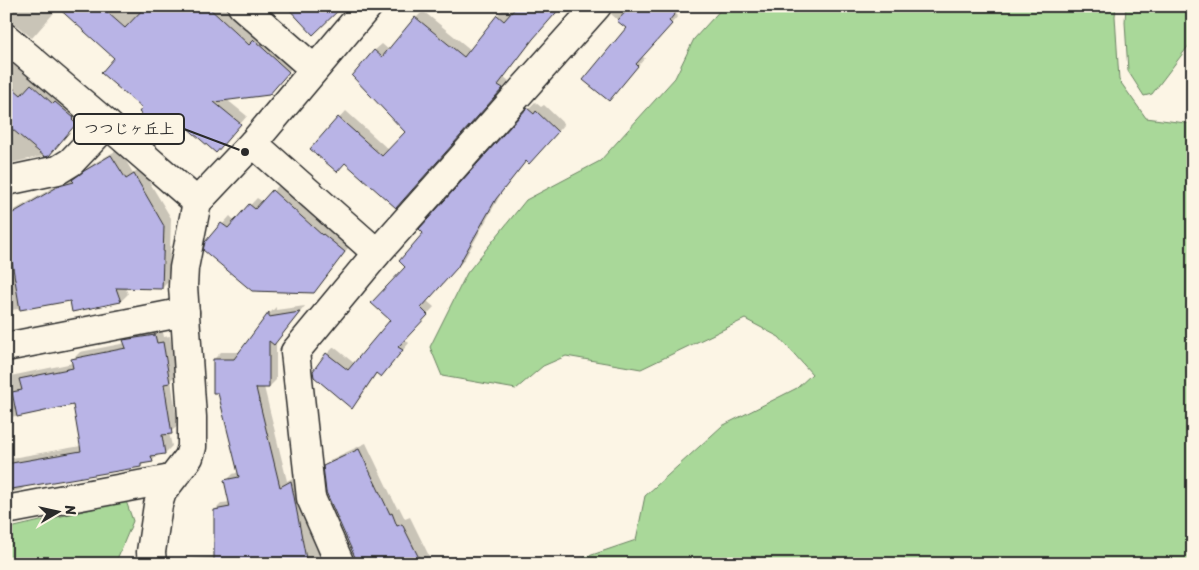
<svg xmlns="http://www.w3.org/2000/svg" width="1199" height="570" font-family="Sriracha,'Klee One',sans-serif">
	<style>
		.green { fill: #a9d899; stroke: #6a8262 }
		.shadow { fill: #0003 }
		.building { fill: #b9b4e6; stroke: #2b2b2b }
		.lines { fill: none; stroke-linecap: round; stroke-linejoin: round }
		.street-casing { stroke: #2b2b2b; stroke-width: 31 }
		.street { stroke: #fcf5e5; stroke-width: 28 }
		.leader { fill: none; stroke: #2b2b2b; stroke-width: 2 }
		.callout-dot { fill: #2b2b2b; stroke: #fcf5e5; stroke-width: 2 }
		.callout { fill: #fcf5e5; stroke: #2b2b2b; stroke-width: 2 }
		.callout-label { font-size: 15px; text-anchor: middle; font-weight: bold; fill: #2b2b2b }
	</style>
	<rect width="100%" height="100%" fill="#fcf5e5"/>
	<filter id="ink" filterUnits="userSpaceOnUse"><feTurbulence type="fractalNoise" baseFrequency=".02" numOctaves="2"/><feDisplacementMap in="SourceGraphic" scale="10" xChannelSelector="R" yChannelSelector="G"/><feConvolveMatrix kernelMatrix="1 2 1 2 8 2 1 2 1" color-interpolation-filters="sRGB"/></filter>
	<g filter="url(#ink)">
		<g class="green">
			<polygon points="724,6 1116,6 1115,16 1119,80 1146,118 1193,124 1193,564 574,564 583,558 636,540 645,496 722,426 797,388 812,374 779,337 745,319 641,369 566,356 543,366 516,389 442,376 430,347 467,273 526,200 600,161 675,78 694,39"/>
			<polygon points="1126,6 1193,6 1193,40 1152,94 1144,96 1128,71 1125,22"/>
			<polygon points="126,501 133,521 115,564 6,564 6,529"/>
		</g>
		<g class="shadow">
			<polygon points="6,6 222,6 257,39 262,34 295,64 276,86 226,99 247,116 223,144 177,118 144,108 116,57 59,7 32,38 16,25 9,21 6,22"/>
			<polygon points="505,6 561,6 540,30 504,77 509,81 403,200 345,161 312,148 346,111 389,150 407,132 374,51 382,44 390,51 416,18 423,11 471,50"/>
			<polygon points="613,6 681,6 675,13 678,16 642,57 645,58 609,100 627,28 611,14 614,9"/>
			<polygon points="6,46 82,116 48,155 6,164"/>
			<polygon points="535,102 541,107 544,105 564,124 536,156 526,160 503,190 464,260 427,301 434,307 404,339 409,343 387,369 377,373 358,400 352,407 314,371 327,354 334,347 355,364 391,320 407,267 528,109"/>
			<polygon points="119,149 133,173 141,168 171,218 169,281 162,288 125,287 128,294 121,301 71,300 6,311 6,215 68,179 75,177 93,164"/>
			<polygon points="280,184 351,244 321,284 313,292 206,243 230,216 235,221 257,198 263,202"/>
			<polygon points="6,187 20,189 6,206"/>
			<polygon points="305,306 281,336 276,342 276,380 269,387 264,387 287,481 300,474 333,564 190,564 194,559 215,557 215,510 222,503 230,502 226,481 233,474 239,472 214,359 221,352 240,352 270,313 276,307 276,310"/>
			<polygon points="162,328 164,337 170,336 176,374 171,380 178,426 169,433 172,446 165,453 159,454 152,461 145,462 141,466 26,486 21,490 6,493 6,459 81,446 74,404 6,418 6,377 73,363 73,359 80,352 126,343 125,340 132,333"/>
			<polygon points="366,443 397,508 399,507 405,519 410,517 433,564 357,564 356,558 325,466 332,459"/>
		</g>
		<g class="building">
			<polygon points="56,6 100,6 125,28 146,6 207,6 249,45 254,40 289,72 269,95 214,102 241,124 216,153 177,119 164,134 139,112 142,108 101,73 114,58"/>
			<polygon points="286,6 343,6 313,35"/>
			<polygon points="517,6 562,6 533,39 498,85 503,88 396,208 345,163 337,172 310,149 338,117 382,156 405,132 352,76 374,50 382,57 415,17 464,57 497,15 504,21"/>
			<polygon points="631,6 681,6 669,21 672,24 636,64 638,66 609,101 583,80 626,28 617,21"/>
			<polygon points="6,82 21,95 31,84 53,104 55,102 74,118 72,120 76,124 49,156 45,157 6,124"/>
			<polygon points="527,108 534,114 536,111 558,132 529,164 526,161 496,199 457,268 421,308 428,315 398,347 403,350 381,377 376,373 352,409 314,377 313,371 326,353 348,370 390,320 371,303 405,267 399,261 423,233 419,229"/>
			<polygon points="111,155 126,179 134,174 164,226 162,289 116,288 121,302 72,312 70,301 20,310 12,262 6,264 6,217 59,186 74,182 72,180 84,171"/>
			<polygon points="272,190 322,235 323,234 345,252 314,293 252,291 203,250 205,242 221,223 228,228 249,204 255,209"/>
			<polygon points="269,312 269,317 300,312 274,345 269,341 269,388 256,388 280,487 291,481 307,564 214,564 214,510 230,507 224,480 239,477 218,393 213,393 213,359 234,359"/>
			<polygon points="155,335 157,343 163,342 170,383 164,384 172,434 162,435 165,454 151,456 153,462 141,464 141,467 6,490 6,464 81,451 73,405 17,417 12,392 22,390 19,379 73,368 71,359 126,348 123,340"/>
			<polygon points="359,449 390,514 392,513 397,526 402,524 422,564 358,564 326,492 323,466"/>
		</g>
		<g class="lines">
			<defs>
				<g id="street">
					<polyline points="242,6 314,69"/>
					<polyline points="6,38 107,124 197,202"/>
					<polyline points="253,143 377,253"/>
					<polyline points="6,181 58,170 71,162 107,124"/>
					<polyline points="6,347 185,312"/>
					<polyline points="6,510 171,479"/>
					<polyline points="152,564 151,552 158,505 162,492 189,457 192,447 192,417 183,286 184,268 197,202 253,143 368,6"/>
					<polyline points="340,564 311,498 295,352 377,253 597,6"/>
				</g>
			</defs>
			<use href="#street" class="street-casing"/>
			<use href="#street" class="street"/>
		</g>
	</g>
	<path class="leader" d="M245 152L184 129"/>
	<circle class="callout-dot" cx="245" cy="152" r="5"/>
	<rect class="callout" x="74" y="114" width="110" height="30" rx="5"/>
	<g class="callout-label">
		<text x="129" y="134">つつじヶ丘上</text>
	</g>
	<rect width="1199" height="570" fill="none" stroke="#fcf5e5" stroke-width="25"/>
	<rect x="12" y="12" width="1174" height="545" fill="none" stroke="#2b2b2b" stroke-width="2" filter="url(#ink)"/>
	<g transform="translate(58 512) rotate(81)" stroke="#fcf5e5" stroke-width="4" paint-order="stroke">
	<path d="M0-4L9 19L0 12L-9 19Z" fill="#2b2b2b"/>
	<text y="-8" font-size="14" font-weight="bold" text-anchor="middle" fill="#2b2b2b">N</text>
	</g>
</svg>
